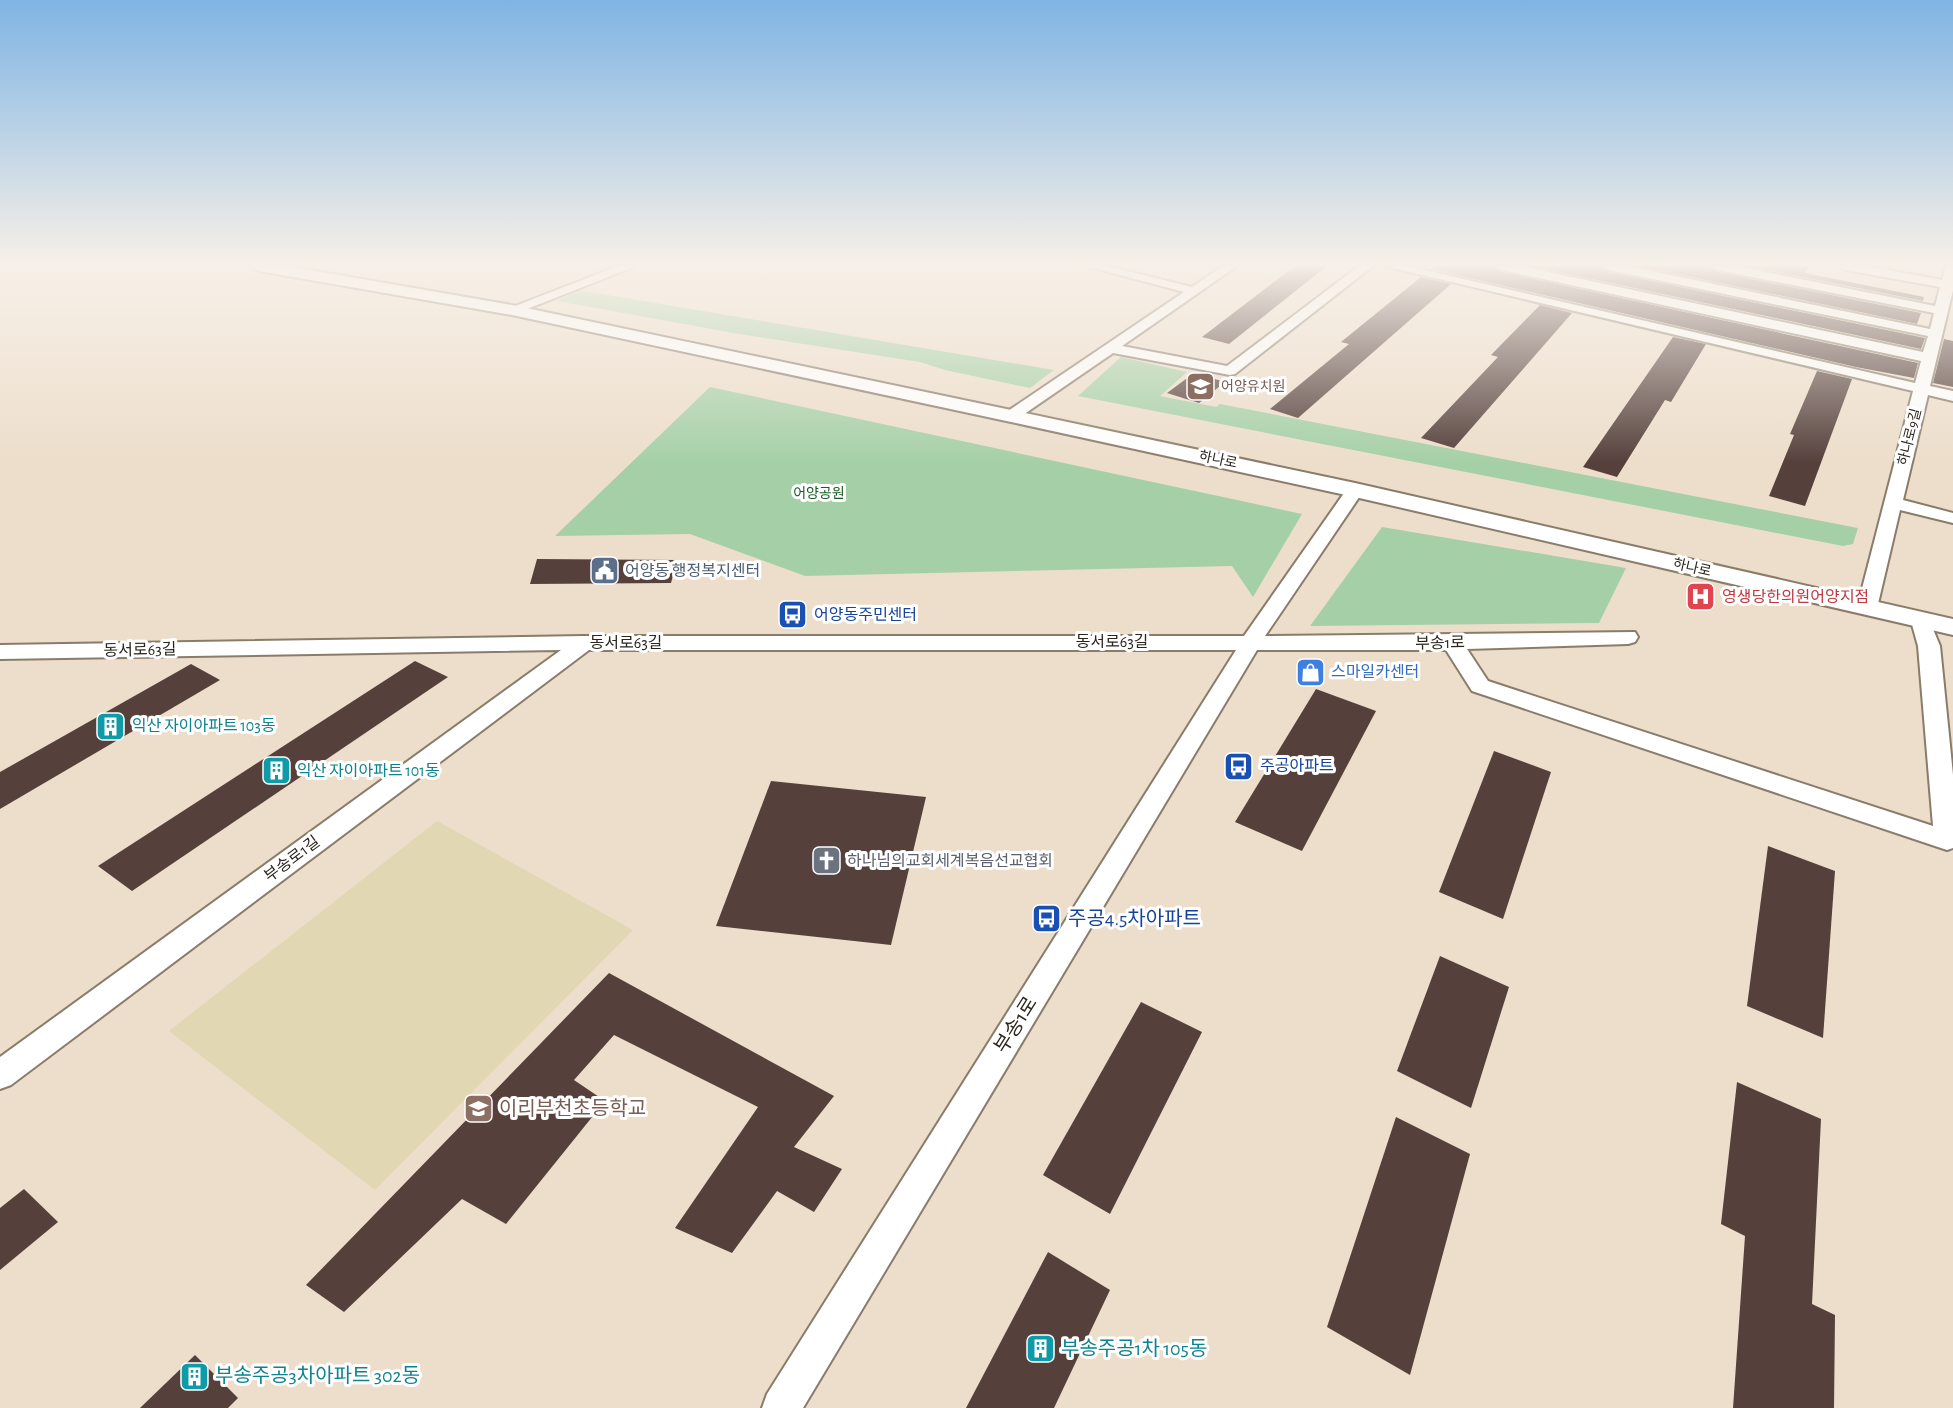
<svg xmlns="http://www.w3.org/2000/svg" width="1953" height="1408" font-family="'Alegreya Sans','Noto Sans KR',sans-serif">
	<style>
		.green { fill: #a5d0a7 }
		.sand { fill: #e1d7b2 }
		.building { fill: #55403c }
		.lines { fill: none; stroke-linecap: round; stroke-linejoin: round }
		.minor-casing { stroke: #897c6a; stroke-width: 4 }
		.tertiary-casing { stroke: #897c6a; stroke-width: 4 }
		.minor { fill: #fff; fill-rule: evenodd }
		.tertiary { fill: #fff; fill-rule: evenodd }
		.labels { text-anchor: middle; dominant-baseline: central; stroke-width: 6; stroke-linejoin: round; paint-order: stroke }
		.far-education-label { font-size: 14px; fill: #785e54; stroke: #fff; text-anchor: start }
		.far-street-label { font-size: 14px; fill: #2a251d; stroke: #fff }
		.far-park-label { font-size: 14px; fill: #195d26; stroke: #fff }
		.service-label { font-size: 16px; fill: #4e5e75; stroke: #fff; text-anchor: start }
		.health-label { font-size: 16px; fill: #be3a42; stroke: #fff; text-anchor: start }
		.transit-label { font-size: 16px; fill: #164399; stroke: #fff; text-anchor: start }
		.street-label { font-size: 16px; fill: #2a251d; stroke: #fff }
		.shop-label { font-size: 16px; fill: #366cbe; stroke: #fff; text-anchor: start }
		.culture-label { font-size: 16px; fill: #0d838f; stroke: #fff; text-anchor: start }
		.worship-label { font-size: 16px; fill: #5b616d; stroke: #fff; text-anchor: start }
		.near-transit-label { font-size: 20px; fill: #164399; stroke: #fff; text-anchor: start }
		.near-street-label { font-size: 20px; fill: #2a251d; stroke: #fff }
		.near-education-label { font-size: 20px; fill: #785e54; stroke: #fff; text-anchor: start }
		.near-culture-label { font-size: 20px; fill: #0d838f; stroke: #fff; text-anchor: start }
	</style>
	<rect width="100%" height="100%" fill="#eddecb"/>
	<g class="green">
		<polygon points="578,290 1054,370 1030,388 945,370 920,362 739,334 557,301"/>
		<polygon points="1121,357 1187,372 1160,396 1216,407 1220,404 1858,528 1853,544 1843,546 1078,396"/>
		<polygon points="710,387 1302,514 1253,597 1232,566 805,576 690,534 555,536"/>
		<polygon points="1382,527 1626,568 1599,623 1310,626"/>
	</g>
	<polygon class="sand" points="437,821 633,930 375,1190 169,1031"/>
	<g class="building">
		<polygon points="1295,266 1327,266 1229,344 1202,337"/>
		<polygon points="1435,266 1494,266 1502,272 1918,363 1914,378 1856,367 1431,269"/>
		<polygon points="1531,266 1601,266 1609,272 1925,338 1921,349"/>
		<polygon points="1639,266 1709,266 1717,272 1921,313 1917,324"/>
		<polygon points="1748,266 1809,266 1805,273 1924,297 1923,301"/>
		<polygon points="1421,277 1451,284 1298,418 1270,409 1349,344 1341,342"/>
		<polygon points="1540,305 1572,313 1454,448 1421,438 1498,357 1491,355"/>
		<polygon points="1673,337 1706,344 1671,402 1665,400 1617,477 1583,467"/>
		<polygon points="1944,339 1953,341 1953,387 1933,383"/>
		<polygon points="1817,371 1852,379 1805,506 1769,496 1794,435 1790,434"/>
		<polygon points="1194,373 1225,382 1199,403 1167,393"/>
		<polygon points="537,559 677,560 671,583 530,584"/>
		<polygon points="415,661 448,677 132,891 98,866"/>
		<polygon points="191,664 220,680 0,809 0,772"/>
		<polygon points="1316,689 1376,711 1302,851 1235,822"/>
		<polygon points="1494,751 1551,772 1503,919 1439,892"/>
		<polygon points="771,781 926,797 891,945 716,926"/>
		<polygon points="1768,846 1835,871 1823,1038 1747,1006"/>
		<polygon points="1440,956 1509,987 1471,1108 1397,1071"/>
		<polygon points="609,973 834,1096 794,1147 842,1169 814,1212 777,1191 732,1253 675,1228 758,1107 614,1035 574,1080 605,1101 506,1224 462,1199 344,1312 306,1285"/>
		<polygon points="1141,1002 1202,1032 1110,1214 1043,1175"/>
		<polygon points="1737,1082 1821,1119 1812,1304 1835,1315 1834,1408 1733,1408 1745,1236 1721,1224"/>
		<polygon points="1396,1117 1470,1154 1410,1375 1327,1327"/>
		<polygon points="24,1189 58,1222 0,1270 0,1208"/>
		<polygon points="1048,1252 1110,1290 1054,1408 966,1408"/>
		<polygon points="195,1355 238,1398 228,1408 140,1408"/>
	</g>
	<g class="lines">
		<defs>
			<g id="minor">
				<polygon points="618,266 636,266 517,313 512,314 505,310"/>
				<polygon points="1086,266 1107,266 1192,287 1223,266 1237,266 1122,346 1227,366 1359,266 1373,266 1235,374 1230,375 1113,353 1017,419 1005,419 1003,416 1005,413 1184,292"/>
				<polygon points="1384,266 1407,266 1915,383 1921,361 1502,270 1496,266 1520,266 1923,352 1928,336 1609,270 1603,266 1627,266 1930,329 1934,313 1717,270 1711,266 1736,266 1935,306 1940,287 1846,270 1840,266 1866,266 1942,280 1946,266 1953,266 1953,290 1930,386 1953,391 1953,401 1928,395 1903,500 1953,513 1953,523 1900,510 1877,608 1874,612 1860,612 1857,608 1913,391"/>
				<polygon points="1355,485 1364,490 1265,636 1635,632 1638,637 1635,642 1628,644 1467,649 1488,681 1933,826 1918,646 1911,621 1914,617 1928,617 1940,646 1953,775 1953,848 1947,850 1938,847 1472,691 1446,650 1257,650 803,1408 762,1408 767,1394 1236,650 589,650 11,1085 0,1089 0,1057 561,650 0,659 0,645 584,636 1244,636 1349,486"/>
			</g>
			<polygon id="tertiary" points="251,266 287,266 512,305 1011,410 1355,483 1953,619 1953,635 1355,497 1011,422 512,315 259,271"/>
		</defs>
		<use href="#minor" class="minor-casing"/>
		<use href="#tertiary" class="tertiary-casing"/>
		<use href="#minor" class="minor"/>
		<use href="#tertiary" class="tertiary"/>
	</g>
	<linearGradient id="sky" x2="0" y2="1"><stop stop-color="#7fb4e3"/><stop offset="0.57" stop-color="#f7f0e8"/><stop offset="1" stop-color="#f7f0e8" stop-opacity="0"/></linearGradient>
	<rect width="1953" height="463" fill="url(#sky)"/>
	<defs>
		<symbol id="school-square" viewBox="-11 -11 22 22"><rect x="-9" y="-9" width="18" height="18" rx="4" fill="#8d6e63" stroke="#fff"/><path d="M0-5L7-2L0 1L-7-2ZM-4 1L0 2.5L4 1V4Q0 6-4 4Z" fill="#fff"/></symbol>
		<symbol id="civic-square" viewBox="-11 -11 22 22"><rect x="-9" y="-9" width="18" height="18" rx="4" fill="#5c6f8a" stroke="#fff"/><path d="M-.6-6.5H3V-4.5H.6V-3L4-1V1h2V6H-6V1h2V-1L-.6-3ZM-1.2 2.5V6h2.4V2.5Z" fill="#fff"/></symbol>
		<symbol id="hospital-square" viewBox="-11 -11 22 22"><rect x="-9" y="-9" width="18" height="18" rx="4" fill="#e0444e" stroke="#fff"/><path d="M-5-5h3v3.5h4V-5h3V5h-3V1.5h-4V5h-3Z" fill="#fff"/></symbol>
		<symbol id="bus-square" viewBox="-11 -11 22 22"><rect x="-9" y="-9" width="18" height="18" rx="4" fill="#1a4fb4" stroke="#fff"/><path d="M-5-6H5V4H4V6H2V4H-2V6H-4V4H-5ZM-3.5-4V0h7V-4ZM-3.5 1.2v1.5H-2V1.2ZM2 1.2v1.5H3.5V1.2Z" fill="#fff"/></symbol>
		<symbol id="shop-square" viewBox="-11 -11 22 22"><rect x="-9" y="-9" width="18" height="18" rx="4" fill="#3f7fe0" stroke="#fff"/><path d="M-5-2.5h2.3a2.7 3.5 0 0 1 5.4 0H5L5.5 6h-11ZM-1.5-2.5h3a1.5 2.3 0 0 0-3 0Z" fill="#fff"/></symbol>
		<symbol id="building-square" viewBox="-11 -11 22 22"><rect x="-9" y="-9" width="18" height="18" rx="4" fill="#0f9aa8" stroke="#fff"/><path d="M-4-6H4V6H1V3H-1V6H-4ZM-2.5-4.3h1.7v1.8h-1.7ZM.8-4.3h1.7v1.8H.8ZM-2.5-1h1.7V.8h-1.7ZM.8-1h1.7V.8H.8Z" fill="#fff"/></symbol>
		<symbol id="church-square" viewBox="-11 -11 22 22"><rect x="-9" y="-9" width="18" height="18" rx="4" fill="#6b7280" stroke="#fff"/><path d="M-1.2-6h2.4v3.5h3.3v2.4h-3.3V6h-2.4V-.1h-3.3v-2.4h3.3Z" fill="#fff"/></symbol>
	</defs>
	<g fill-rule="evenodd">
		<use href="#school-square" x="1184" y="370" width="33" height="33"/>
		<use href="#civic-square" x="588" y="554" width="33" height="33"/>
		<use href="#hospital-square" x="1684" y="580" width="33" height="33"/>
		<use href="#bus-square" x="776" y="598" width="33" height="33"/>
		<use href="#shop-square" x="1294" y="656" width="33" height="33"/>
		<use href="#building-square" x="94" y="710" width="33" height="33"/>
		<use href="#bus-square" x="1222" y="750" width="33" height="33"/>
		<use href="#building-square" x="260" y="754" width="33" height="33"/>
		<use href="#church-square" x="810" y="844" width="33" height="33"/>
		<use href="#bus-square" x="1030" y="902" width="33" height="33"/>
		<use href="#school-square" x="462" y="1092" width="33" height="33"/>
		<use href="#building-square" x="1024" y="1332" width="33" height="33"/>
		<use href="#building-square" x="178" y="1360" width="33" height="33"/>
	</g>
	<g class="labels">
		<g class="far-education-label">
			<text x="1221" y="387">어양유치원</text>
		</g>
		<g class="far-street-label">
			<text transform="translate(1910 437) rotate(-76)">하나로9길</text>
			<text transform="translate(1218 460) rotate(12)">하나로</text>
			<text transform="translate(1692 568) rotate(13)">하나로</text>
		</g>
		<g class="far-park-label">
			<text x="819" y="494">어양공원</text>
		</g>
		<g class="service-label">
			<text x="625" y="571">어양동 행정복지센터</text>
		</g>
		<g class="health-label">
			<text x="1722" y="597">영생당한의원어양지점</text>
		</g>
		<g class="transit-label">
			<text x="814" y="615">어양동주민센터</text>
			<text x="1260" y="766">주공아파트</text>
		</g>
		<g class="street-label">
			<text x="1112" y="642">동서로63길</text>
			<text x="626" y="643">동서로63길</text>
			<text transform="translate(1440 643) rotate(-1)">부송1로</text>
			<text transform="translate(140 650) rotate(-1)">동서로63길</text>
			<text transform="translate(292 859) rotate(-37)">부송로1길</text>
		</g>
		<g class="shop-label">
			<text x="1331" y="672">스마일카센터</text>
		</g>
		<g class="culture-label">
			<text x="132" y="726">익산 자이아파트 103동</text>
			<text x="297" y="771">익산 자이아파트 101동</text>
		</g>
		<g class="worship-label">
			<text x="847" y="861">하나님의교회세계복음선교협회</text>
		</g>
		<g class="near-transit-label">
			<text x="1068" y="919">주공4.5차아파트</text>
		</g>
		<g class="near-street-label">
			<text transform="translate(1016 1025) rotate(-58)">부송1로</text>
		</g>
		<g class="near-education-label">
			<text x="499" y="1109">이리부천초등학교</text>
		</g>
		<g class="near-culture-label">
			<text x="1061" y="1349">부송주공1차 105동</text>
			<text x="215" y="1376">부송주공3차아파트 302동</text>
		</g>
	</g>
</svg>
